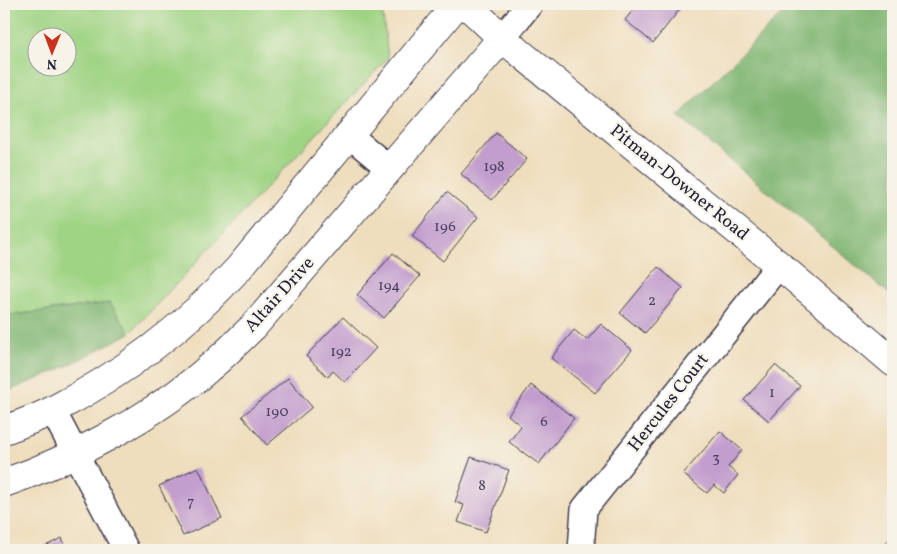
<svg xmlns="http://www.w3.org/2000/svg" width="897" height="554" font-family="Vollkorn,serif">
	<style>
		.green { fill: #a0d485; stroke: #617b60; fill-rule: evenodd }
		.forest { fill: #80b672; stroke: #516c56 }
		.building { fill: #c29ece }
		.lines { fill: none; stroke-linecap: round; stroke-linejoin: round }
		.minor-casing { stroke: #413e4e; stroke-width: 28 }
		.tertiary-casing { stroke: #413e4e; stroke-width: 30 }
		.minor { stroke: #fff; stroke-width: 25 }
		.tertiary { stroke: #fff; stroke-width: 28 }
		.labels { text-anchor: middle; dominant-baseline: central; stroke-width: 4; stroke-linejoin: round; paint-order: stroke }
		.number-label { font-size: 15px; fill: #4a4160 }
		.street-label { font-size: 18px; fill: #22223b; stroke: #f7f3e8 }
	</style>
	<rect width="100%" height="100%" fill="#f7f3e8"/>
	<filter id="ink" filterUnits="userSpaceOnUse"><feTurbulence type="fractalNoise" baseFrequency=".02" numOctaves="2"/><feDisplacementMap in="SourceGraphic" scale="10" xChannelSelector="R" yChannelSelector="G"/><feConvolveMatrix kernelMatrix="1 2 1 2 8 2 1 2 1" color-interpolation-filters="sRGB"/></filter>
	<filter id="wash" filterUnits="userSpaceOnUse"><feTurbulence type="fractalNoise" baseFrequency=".0096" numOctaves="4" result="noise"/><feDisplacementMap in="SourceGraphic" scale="20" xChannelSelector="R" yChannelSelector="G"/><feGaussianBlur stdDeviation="1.12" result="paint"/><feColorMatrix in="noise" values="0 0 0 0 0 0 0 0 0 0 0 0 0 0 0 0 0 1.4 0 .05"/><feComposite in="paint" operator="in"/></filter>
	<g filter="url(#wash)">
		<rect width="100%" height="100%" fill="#efdebd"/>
		<path class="green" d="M4 4H378L382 8 388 58 130 333 110 303 4 316ZM38 38H68V68H38Z"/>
		<g class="forest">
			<polygon points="792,4 893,4 893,297 678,116"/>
			<polygon points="110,303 130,333 65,367 4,393 4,316"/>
		</g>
		<g id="blocks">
			<g class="building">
				<polygon points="638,4 673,4 680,9 653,43 625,20"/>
				<polygon points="496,133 527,159 492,200 461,174"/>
				<polygon points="447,192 478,217 443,261 412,236"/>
				<polygon points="393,253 420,276 384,318 357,295"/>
				<polygon points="658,267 683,288 645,333 620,313"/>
				<polygon points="343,317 376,348 345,382 333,371 328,377 306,356"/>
				<polygon points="601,324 632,350 595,393 551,358 574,330 587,340"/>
				<polygon points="775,365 800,386 769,421 744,400"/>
				<polygon points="288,378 312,407 267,445 242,416"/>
				<polygon points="531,385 574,418 539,464 509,442 521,426 508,415"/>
				<polygon points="720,431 742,450 728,467 738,475 724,493 714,485 707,493 683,474"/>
				<polygon points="471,457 509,470 486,532 458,522 464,505 455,502"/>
				<polygon points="198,467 222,518 183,536 159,486"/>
				<polygon points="893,534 893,549 886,543"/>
				<polygon points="62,538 67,550 37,550"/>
			</g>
		</g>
	</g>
	<g filter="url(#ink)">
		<use href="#blocks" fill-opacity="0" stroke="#413e4e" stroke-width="1"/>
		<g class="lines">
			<defs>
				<g id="minor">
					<polyline points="502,38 530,4"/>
					<polyline points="349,135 390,169"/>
					<polyline points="53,411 126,550"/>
					<polyline points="581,550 584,509 779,265"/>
				</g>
				<g id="tertiary">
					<polyline points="466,4 502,38 779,265 893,362"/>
					<path d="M4 430C20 424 38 418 53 410 123 374 187 325 239 268L457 4"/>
					<path d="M4 483C71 460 156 415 209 368 225 355 239 340 254 326L502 38"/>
				</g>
			</defs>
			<use href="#minor" class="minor-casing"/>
			<use href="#tertiary" class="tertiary-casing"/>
			<use href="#minor" class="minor"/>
			<use href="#tertiary" class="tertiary"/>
		</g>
	</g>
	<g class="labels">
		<g class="number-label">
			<text x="494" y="167">198</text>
			<text x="445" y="227">196</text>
			<text x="389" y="286">194</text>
			<text x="652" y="301">2</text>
			<text x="341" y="352">192</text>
			<text x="772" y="393">1</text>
			<text x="277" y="412">190</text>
			<text x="544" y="422">6</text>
			<text x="716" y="458">3</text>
			<text x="482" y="486">8</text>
			<text x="191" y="502">7</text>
		</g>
		<g class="street-label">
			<text transform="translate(679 183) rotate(39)">Pitman-Downer Road</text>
			<text transform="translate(280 295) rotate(-48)">Altair Drive</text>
			<text transform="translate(669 403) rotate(-52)">Hercules Court</text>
		</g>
	</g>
	<rect width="897" height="554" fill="none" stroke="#f7f3e8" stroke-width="20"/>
	<g transform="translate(52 52) rotate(181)"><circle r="24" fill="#f7f3e8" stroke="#a29fa3"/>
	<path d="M0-4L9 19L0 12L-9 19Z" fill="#c8321e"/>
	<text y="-8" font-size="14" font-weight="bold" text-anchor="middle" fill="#22223b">N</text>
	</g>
</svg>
